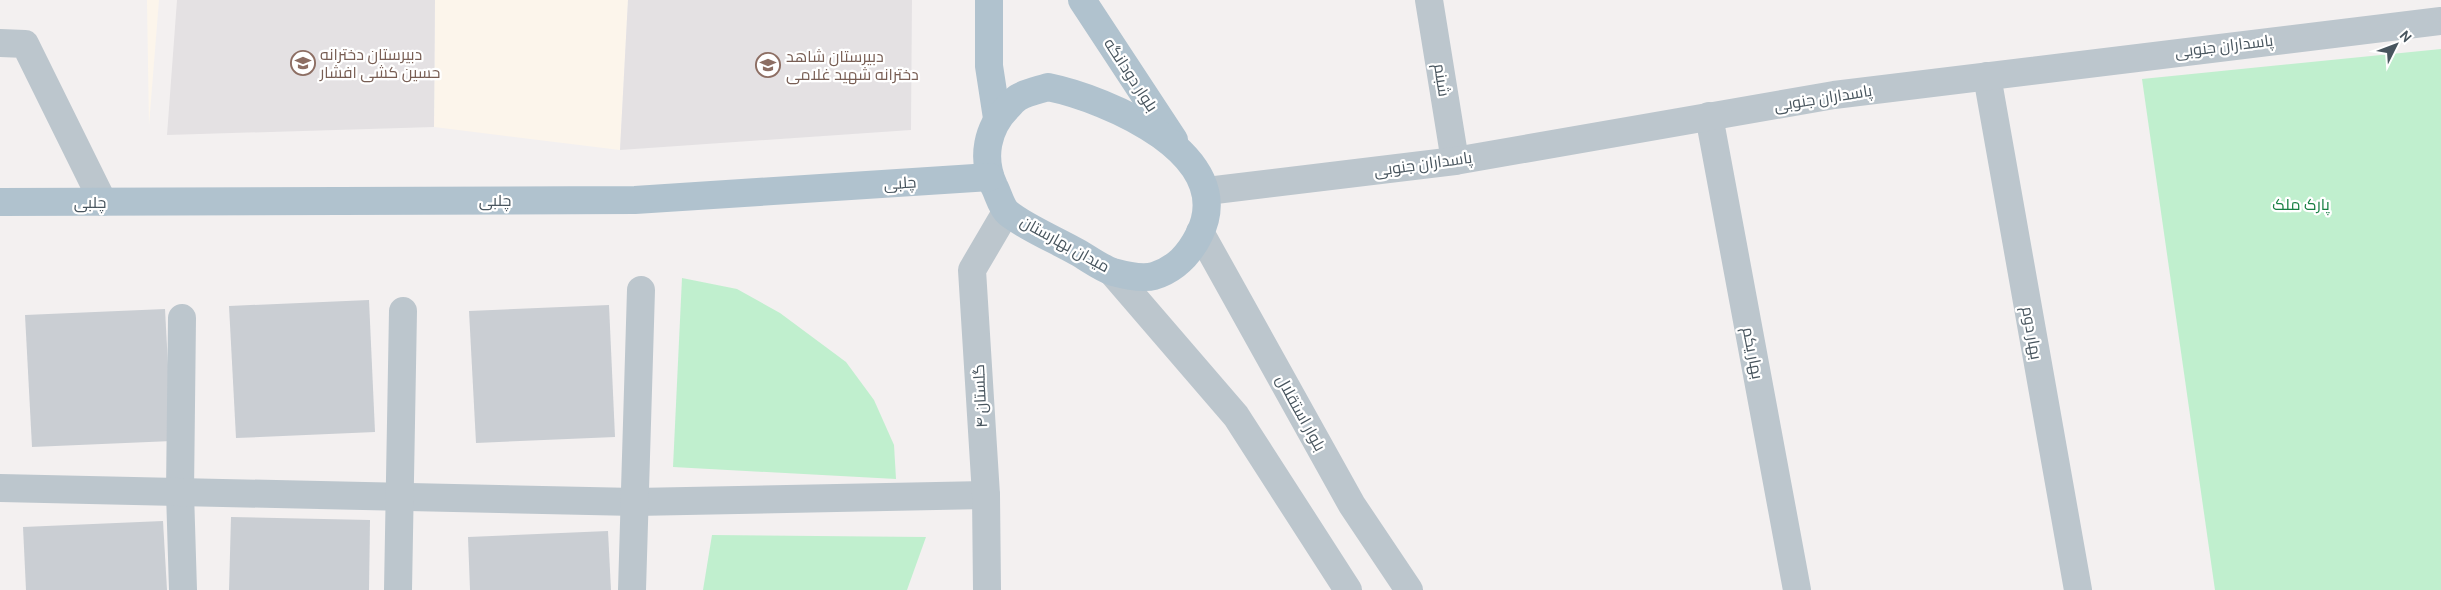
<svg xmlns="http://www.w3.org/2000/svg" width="2441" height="590" font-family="Cabin,Cairo,sans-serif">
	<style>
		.commercial { fill: #fcf5eb }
		.education { fill: #e4e1e3 }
		.green { fill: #c0efce }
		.building { fill: #caced3 }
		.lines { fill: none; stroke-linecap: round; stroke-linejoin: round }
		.minor { stroke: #bcc6cd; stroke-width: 28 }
		.major { stroke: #b0c2ce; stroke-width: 28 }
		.labels { text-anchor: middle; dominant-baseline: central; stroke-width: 4.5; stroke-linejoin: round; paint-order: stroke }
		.street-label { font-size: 16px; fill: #48555e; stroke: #fff }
		.education-label { font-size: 16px; fill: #785e54; stroke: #fff; text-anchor: start }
		.park-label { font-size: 16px; fill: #187f43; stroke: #fff }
	</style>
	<rect width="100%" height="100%" fill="#f3f0f0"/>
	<g class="commercial">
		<polygon points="147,0 159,0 149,125"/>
		<polygon points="435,0 628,0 620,150 434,127"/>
	</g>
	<g class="education">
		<polygon points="177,0 435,0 434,127 167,135"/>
		<polygon points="628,0 912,0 911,130 620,150"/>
	</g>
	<g class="green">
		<polygon points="2441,49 2441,590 2215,590 2142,79"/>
		<polygon points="682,278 737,289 780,313 846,362 874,400 894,445 896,479 673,467"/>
		<polygon points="712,535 926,537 907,590 703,590"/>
	</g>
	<g class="building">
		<polygon points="369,300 375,432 236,438 229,306"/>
		<polygon points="609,305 615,437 476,443 469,311"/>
		<polygon points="165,309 172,441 32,447 25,315"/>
		<polygon points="231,517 370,520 369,590 229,590"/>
		<polygon points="163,521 167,590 26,590 23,527"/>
		<polygon points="608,531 611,590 470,590 468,537"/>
	</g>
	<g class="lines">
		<g class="minor">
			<polyline points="1429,0 1455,161"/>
			<polyline points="0,43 25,44 103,202"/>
			<polyline points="1987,76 2078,590"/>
			<polyline points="1709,116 1797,590"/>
			<polyline points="1207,191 1455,161 1834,95 2441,21"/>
			<polyline points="1200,232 1352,505 1409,590"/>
			<polyline points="1112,272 1236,416 1348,590"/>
			<polyline points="182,318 180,492 183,590"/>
			<polyline points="0,488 635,502 986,495"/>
			<polyline points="398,590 403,311"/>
			<polyline points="632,590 641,290"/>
			<polyline points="987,590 986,495 972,270 1006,212"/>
		</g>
		<g class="major">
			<polyline points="989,0 989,66 997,118"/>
			<polyline points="1082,0 1174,140"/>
			<path d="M1048 87C1107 99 1240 155 1199 235 1189 255 1176 269 1154 276 1143 279 1124 275 1113 272 1101 268 1088 258 1077 252 1056 240 1025 227 1008 213 1001 207 998 193 994 186 981 158 987 128 1008 107 1012 103 1015 99 1019 97 1028 92 1039 90 1048 87Z"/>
			<polyline points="0,202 635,200 990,177"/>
		</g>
	</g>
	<defs>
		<symbol id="school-ring" viewBox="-11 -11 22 22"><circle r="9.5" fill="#fff" stroke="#8d6e63" stroke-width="1.5"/><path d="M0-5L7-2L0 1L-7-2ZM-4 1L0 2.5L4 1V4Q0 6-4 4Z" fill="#8d6e63"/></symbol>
	</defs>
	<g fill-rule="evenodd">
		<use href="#school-ring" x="289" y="49" width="28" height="28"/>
		<use href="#school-ring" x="754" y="51" width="28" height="28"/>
	</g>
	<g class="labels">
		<g class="street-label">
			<text transform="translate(2224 46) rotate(-7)">پاسداران جنوبی</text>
			<text transform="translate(1131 75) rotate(57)">بلوار دودانگه</text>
			<text transform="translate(1442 80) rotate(81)">شبنم</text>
			<text transform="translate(1823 98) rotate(-9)">پاسداران جنوبی</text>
			<text transform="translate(1423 164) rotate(-8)">پاسداران جنوبی</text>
			<text transform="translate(900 183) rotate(-4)">چلبی</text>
			<text x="495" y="200">چلبی</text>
			<text x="90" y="202">چلبی</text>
			<text transform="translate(1065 244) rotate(29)">میدان بهارستان</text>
			<text transform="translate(2032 333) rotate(80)">بهار دوم</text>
			<text transform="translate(1753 353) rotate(79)">بهار یکم</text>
			<text transform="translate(980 396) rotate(-93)">گلستان ۴</text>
			<text transform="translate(1301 413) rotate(61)">بلوار استقلال</text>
		</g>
		<g class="education-label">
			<text x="320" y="54">دبیرستان دخترانه<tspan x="320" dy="18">حسین کشی افشار</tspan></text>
			<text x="786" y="56">دبیرستان شاهد<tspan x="786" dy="18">دخترانه شهید غلامی</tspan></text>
		</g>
		<g class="park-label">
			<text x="2301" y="204">پارک ملک</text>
		</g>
	</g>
	<g transform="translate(2396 45) rotate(48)" stroke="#ffffff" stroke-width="4" paint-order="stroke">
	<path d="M0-4L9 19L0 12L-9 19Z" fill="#48555e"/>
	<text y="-8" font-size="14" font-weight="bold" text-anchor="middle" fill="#48555e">N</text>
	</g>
</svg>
